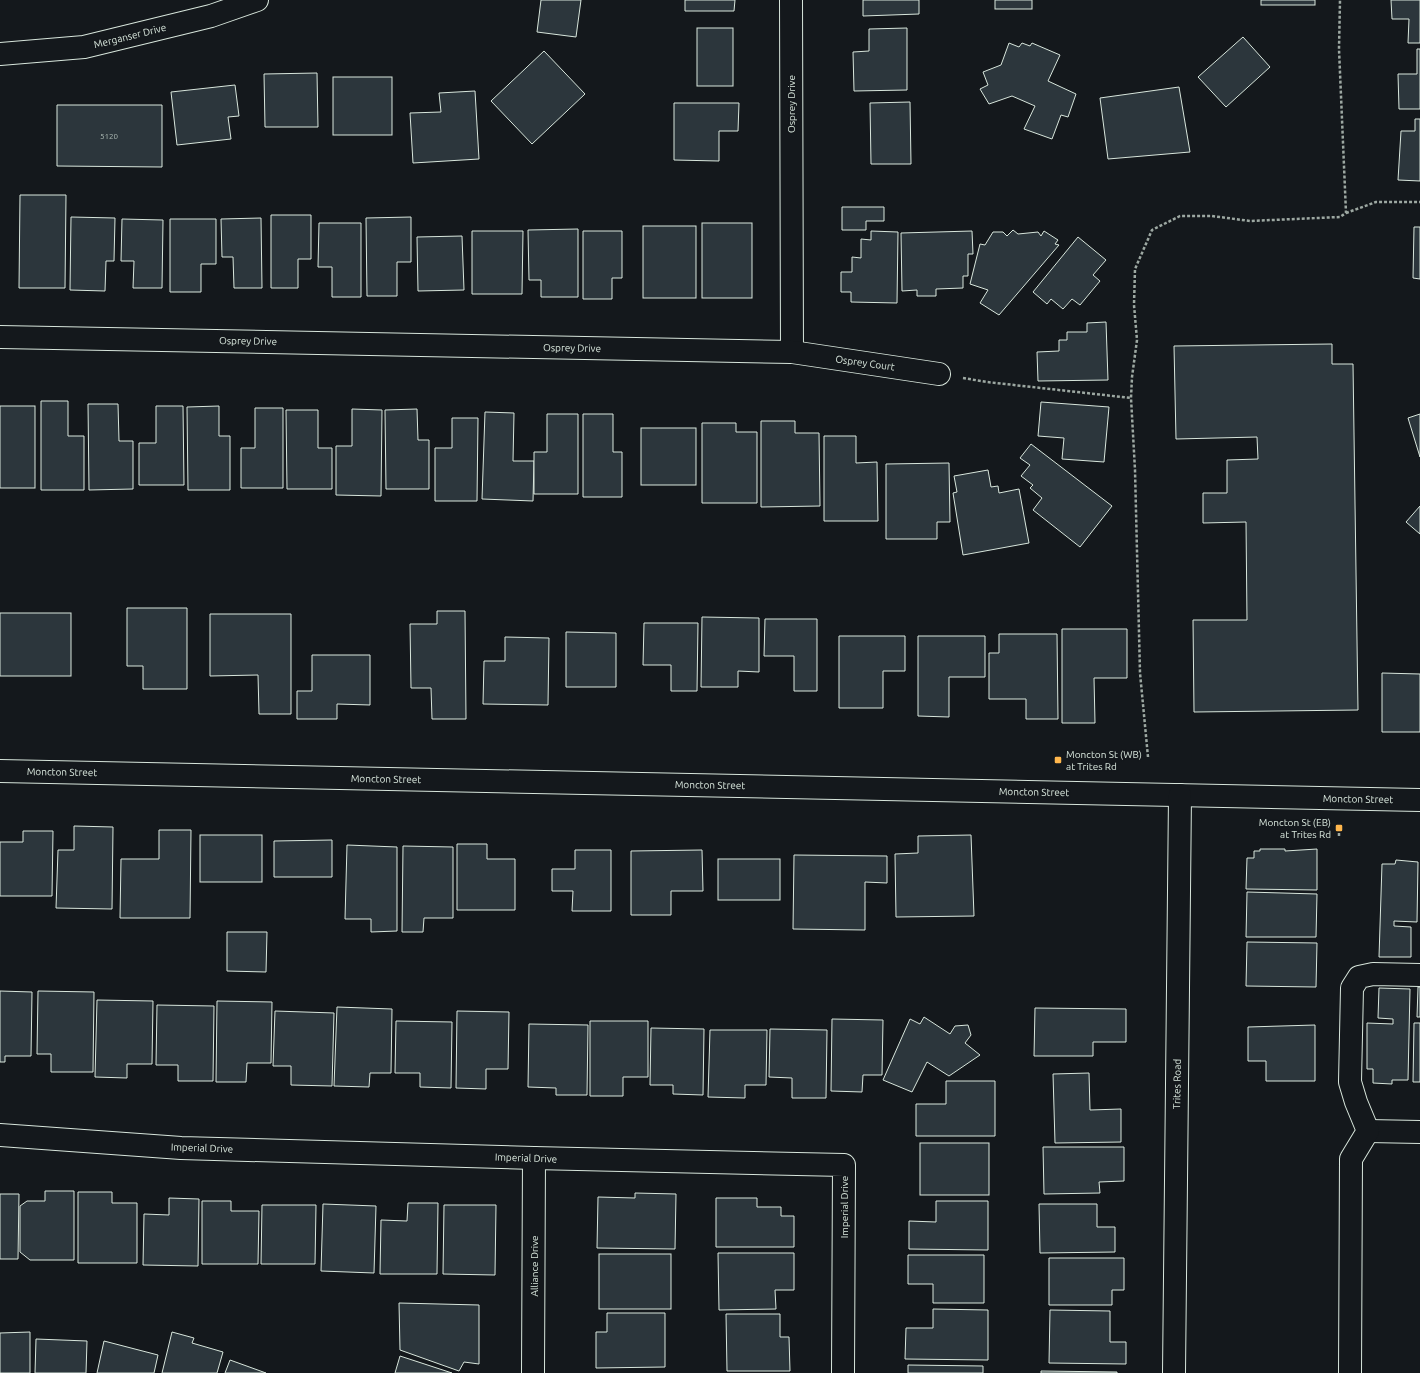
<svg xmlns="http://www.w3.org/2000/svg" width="1420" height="1373" font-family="Ubuntu,sans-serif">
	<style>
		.building { fill: #2c363c; stroke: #d8e6dc }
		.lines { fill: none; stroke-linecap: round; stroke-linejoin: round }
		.minor-casing { stroke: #d8e6dc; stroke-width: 24 }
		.path { stroke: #9da8a2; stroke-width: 2.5; stroke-dasharray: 3 2; stroke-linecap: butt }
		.minor { stroke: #14181c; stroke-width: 22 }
		.poi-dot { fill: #ffb74d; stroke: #14181c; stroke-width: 1.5 }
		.labels { text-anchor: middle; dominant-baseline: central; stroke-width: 3; stroke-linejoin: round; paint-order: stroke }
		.number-label { font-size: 8px; fill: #adbab4 }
		.street-label { font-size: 10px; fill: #d8e6dc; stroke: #14181c }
		.poi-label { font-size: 10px; fill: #d8e6dc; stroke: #14181c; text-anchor: start }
	</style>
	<rect width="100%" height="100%" fill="#14181c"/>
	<g class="building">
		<polygon points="541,0 581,0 576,37 537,32"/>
		<polygon points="685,0 735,0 734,11 685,11"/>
		<polygon points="863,0 919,0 919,14 863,16"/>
		<rect x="995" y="0" width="37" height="9"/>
		<rect x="1261" y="0" width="54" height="5"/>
		<polygon points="1391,0 1420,0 1420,43 1408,43 1409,19 1392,19"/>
		<rect x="697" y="28" width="36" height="58"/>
		<polygon points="907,28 907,90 854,91 853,52 869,51 869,29"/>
		<polygon points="1243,37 1270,67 1226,107 1198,77"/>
		<polygon points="1009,43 1019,47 1022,43 1030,46 1032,43 1060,55 1048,81 1076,94 1068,117 1061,115 1052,139 1024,129 1035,106 1012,96 989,104 980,89 988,85 983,72 1001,65"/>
		<polygon points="1417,49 1420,49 1420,109 1399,109 1398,74 1417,74"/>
		<polygon points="544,51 585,94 532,144 491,101"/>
		<polygon points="317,73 318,127 265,127 264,74"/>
		<rect x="333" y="77" width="59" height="58"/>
		<polygon points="235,85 239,116 228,117 231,139 177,145 171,92"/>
		<polygon points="1179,87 1190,152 1108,159 1100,98"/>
		<polygon points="475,91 479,159 413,163 410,113 441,112 439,93"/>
		<polygon points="910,102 911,164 871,164 870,103"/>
		<polygon points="674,103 739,103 738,131 719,131 719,161 674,160"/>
		<polygon points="57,105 162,105 162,167 57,166"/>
		<polygon points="1415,119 1420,119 1420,181 1398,180 1401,131 1415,131"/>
		<polygon points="20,195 66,195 65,288 19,288"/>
		<polygon points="842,207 884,207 884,221 866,221 866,230 842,230"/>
		<polygon points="271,215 311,215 311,259 298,259 298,288 271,288"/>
		<polygon points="71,217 115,218 114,261 106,261 105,291 70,290"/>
		<polygon points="411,217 411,262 397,262 397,296 367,296 366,218"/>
		<polygon points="261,218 262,288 234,288 233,257 222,257 221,219"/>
		<polygon points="122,219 163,220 162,288 133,288 134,261 121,261"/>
		<polygon points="170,219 216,219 216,264 201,264 201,292 170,292"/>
		<polygon points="319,223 361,223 361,297 332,297 332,267 318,267"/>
		<rect x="702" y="223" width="50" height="75"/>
		<rect x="643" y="226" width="53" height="72"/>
		<polygon points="1414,227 1420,227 1420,279 1413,278"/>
		<polygon points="578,229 578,297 541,297 541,280 529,280 528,230"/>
		<polygon points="1013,230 1018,234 1038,232 1041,236 1044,231 1058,240 1055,244 1059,245 999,315 980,303 988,290 970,284 980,244 985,245 993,232 1003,232 1007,236"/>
		<polygon points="472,231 523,231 522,294 472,294"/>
		<polygon points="583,231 622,231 622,278 612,278 612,299 583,299"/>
		<polygon points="871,231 898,232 897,303 851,302 851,292 841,292 841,272 852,272 852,257 861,258 861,239 871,240"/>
		<polygon points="972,231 973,254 968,254 968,276 963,276 963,288 936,289 936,296 917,296 917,290 902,291 901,233"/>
		<polygon points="462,236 464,290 418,291 417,237"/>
		<polygon points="1078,237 1106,260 1093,275 1100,281 1080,305 1072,299 1063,309 1051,299 1047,304 1033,292"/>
		<polygon points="1106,322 1108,380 1038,381 1037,352 1059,351 1059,340 1067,340 1067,332 1087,332 1087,323"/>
		<polygon points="1332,344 1332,364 1353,364 1358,710 1194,712 1193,620 1247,620 1246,522 1203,523 1203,493 1227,493 1227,460 1258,459 1257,437 1176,439 1174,346"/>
		<polygon points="41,401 68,401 68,436 84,436 84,490 41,490"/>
		<polygon points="1041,402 1109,407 1104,462 1062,459 1064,438 1038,436"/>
		<polygon points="88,404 118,404 119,441 133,441 133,489 89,490"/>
		<rect x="0" y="406" width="35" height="82"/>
		<polygon points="156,406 183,406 184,485 139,485 139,443 156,443"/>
		<polygon points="219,406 219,436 230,436 230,490 188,490 187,407"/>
		<polygon points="255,408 283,408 283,488 241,488 241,448 255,448"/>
		<polygon points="352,409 382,410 381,496 336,495 336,446 352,446"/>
		<polygon points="417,409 418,440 429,440 429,489 386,489 385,410"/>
		<polygon points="286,410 318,410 318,448 332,448 332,489 287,489"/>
		<polygon points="485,412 514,413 513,461 534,461 533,501 482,499"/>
		<polygon points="547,414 578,414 578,494 534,494 534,452 547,452"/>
		<polygon points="583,414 613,414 613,452 622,452 622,497 583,497"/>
		<polygon points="1420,414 1420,457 1408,418"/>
		<polygon points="452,418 478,418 477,501 435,501 435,448 452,448"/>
		<polygon points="761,421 795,421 795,433 819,433 820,506 761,507"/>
		<polygon points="702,423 736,423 736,432 757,432 757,503 702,503"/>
		<rect x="641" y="428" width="55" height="57"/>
		<polygon points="824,436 856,436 856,463 877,462 878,521 824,521"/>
		<polygon points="1031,444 1112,506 1080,547 1033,510 1042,498 1030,488 1033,485 1021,476 1030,465 1020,458"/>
		<polygon points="949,463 950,522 937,522 937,539 886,539 886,464"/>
		<polygon points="988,470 991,487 998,486 999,493 1019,489 1029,543 963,555 953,493 957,492 954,476"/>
		<polygon points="1420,506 1420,534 1406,522"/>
		<polygon points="127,608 187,608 187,689 143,689 143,666 127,666"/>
		<polygon points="437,611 465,611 466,719 432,719 431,688 411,688 410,624 437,624"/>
		<rect x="0" y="613" width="71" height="63"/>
		<polygon points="210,614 291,614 291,714 259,714 258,675 210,676"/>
		<polygon points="702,617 759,618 759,672 738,671 738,687 701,687"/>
		<polygon points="765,619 817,619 817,691 794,691 794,656 764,656"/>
		<polygon points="644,623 698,623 697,691 671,691 671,665 643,665"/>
		<polygon points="1062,629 1127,629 1127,678 1094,678 1095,723 1062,723"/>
		<polygon points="566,632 616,633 616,687 566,687"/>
		<polygon points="999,634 1057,634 1058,719 1026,719 1026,699 989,699 989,653 999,653"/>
		<polygon points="839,636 905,636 905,671 883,671 883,708 839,708"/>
		<polygon points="918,636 985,636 985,677 949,677 949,717 918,716"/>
		<polygon points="505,637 549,638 548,705 483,704 484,661 505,661"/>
		<polygon points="312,655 370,655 370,705 337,704 337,719 297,719 297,691 312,691"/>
		<polygon points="1382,673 1420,674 1420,732 1382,732"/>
		<polygon points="74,826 113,827 112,909 56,908 58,850 74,850"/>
		<polygon points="159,830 191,830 190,918 120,918 121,859 159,859"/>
		<polygon points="23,831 53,831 52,896 0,896 0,842 23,842"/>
		<rect x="200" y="835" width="62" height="47"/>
		<polygon points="971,835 974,916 896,917 895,854 918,853 918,836"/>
		<polygon points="332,840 332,877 274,877 274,841"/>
		<polygon points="457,844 487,844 487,859 515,859 515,910 457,910"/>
		<polygon points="347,845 397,847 397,931 371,932 371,919 345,919"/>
		<polygon points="403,846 453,847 453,918 424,918 423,932 402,932"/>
		<polygon points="1260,849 1285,849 1285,851 1317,849 1317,890 1246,889 1247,858 1254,858 1254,851 1260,851"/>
		<polygon points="575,850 611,850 611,911 572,911 573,891 552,891 552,869 575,869"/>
		<polygon points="702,850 703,891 671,891 671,915 631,915 631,851"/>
		<polygon points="794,855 887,856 887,883 865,882 865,930 793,929"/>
		<rect x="718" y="859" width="62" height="41"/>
		<polygon points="1396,860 1418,862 1417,922 1394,921 1394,926 1411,927 1411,957 1379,957 1382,864 1395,864"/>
		<polygon points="1247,892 1317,894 1316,937 1246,937"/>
		<polygon points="227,932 267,932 266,972 227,971"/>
		<polygon points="1247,942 1317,943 1316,987 1246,986"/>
		<polygon points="1418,987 1420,987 1420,1017 1417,1017"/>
		<polygon points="1379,988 1410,989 1408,1080 1392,1080 1392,1084 1373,1083 1373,1069 1367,1069 1367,1023 1393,1024 1393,1019 1378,1018"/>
		<polygon points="0,991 32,992 31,1056 5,1056 5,1062 0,1062"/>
		<polygon points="38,991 94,992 93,1072 51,1072 51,1054 37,1054"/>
		<polygon points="97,1000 153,1001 152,1064 127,1064 127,1078 95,1077"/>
		<polygon points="217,1001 272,1002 271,1063 247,1063 246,1082 216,1082"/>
		<polygon points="157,1005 214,1006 213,1081 178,1081 178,1065 156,1065"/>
		<polygon points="337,1007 392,1009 391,1073 370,1073 369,1087 334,1086"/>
		<polygon points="1035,1008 1126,1009 1126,1042 1093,1042 1093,1056 1034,1056"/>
		<polygon points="275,1011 334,1013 332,1086 291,1085 291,1066 273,1066"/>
		<polygon points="457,1011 509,1012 508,1069 486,1069 486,1089 456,1088"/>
		<polygon points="924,1017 950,1034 955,1026 968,1025 971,1035 965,1043 980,1055 949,1076 927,1062 912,1092 883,1080 910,1019 920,1024"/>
		<polygon points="832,1019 883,1020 882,1075 863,1075 862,1092 831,1091"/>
		<polygon points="396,1021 452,1022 451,1088 420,1087 420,1073 395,1073"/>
		<polygon points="590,1021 648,1021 648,1077 623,1077 623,1096 590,1096"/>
		<polygon points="1414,1023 1420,1023 1420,1082 1413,1082"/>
		<polygon points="529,1024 588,1025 587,1095 556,1095 556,1088 528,1087"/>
		<polygon points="1315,1025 1315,1081 1266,1081 1266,1061 1248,1061 1248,1027"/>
		<polygon points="651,1028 704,1029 703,1095 673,1094 673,1085 650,1085"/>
		<polygon points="770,1029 827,1030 826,1098 792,1098 792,1078 769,1077"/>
		<polygon points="710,1030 767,1030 766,1085 745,1085 745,1098 708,1097"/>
		<polygon points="1089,1073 1090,1110 1121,1109 1121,1142 1055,1143 1053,1074"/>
		<polygon points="946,1081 995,1081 995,1136 916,1136 916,1104 946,1104"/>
		<rect x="920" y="1143" width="69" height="52"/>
		<polygon points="1043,1147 1124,1147 1124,1181 1099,1182 1100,1193 1044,1194"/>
		<polygon points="45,1191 74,1191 74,1260 30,1260 20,1252 20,1206 27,1201 45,1201"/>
		<polygon points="78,1192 112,1192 112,1203 137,1203 137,1263 78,1263"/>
		<polygon points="635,1193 676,1194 675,1249 597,1248 598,1197 635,1198"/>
		<polygon points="0,1194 19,1194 18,1259 0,1259"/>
		<polygon points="169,1198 199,1199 198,1266 143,1265 144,1214 169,1215"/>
		<polygon points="716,1198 757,1198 757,1207 781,1207 781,1216 794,1216 794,1247 716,1247"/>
		<polygon points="202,1201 231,1201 231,1211 259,1211 258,1264 202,1264"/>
		<polygon points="936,1201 988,1201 988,1250 909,1249 909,1221 936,1222"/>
		<polygon points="408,1203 438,1203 437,1274 380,1274 381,1220 407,1221"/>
		<polygon points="323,1204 376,1206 374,1273 321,1271"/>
		<polygon points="1039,1204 1097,1204 1097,1227 1115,1227 1115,1252 1040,1253"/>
		<polygon points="262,1205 316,1205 315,1264 261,1264"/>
		<polygon points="444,1205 496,1205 495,1275 443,1274"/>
		<polygon points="718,1253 794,1253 794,1290 775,1290 776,1309 719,1310"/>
		<rect x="599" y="1254" width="72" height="55"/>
		<polygon points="908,1255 984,1255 984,1303 933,1303 933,1284 908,1284"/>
		<polygon points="1049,1258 1124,1258 1124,1290 1112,1290 1112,1305 1049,1305"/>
		<polygon points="399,1303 479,1305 479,1364 464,1362 459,1371 400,1350"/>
		<polygon points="933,1309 988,1310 988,1360 905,1359 906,1328 933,1328"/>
		<polygon points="1050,1310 1110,1311 1110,1342 1126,1342 1126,1364 1049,1363"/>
		<polygon points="607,1313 665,1313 665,1367 596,1368 596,1332 607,1332"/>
		<polygon points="726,1314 780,1314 780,1337 789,1337 790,1371 727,1371"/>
		<polygon points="30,1332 30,1373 0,1373 0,1333"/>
		<polygon points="172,1332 194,1338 192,1343 223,1352 217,1373 162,1373"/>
		<polygon points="36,1339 87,1341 86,1373 35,1373"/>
		<polygon points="104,1341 158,1355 154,1373 97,1373"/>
		<polygon points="400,1356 452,1373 395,1373"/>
		<polygon points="230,1360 266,1373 225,1373"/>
		<polygon points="908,1365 983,1366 983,1373 908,1373"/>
		<polygon points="1041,1371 1117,1372 1117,1373 1041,1373"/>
	</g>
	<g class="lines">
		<defs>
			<g id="minor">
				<polyline points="791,0 792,352"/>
				<polyline points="0,54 84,47 211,16 257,0"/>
				<polyline points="0,337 792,352 939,374"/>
				<polyline points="0,771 1420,800"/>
				<polyline points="1368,1131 1420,1132"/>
				<polyline points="0,1135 181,1148 534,1158 844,1165 843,1373"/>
				<polyline points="533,1373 534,1158"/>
				<polyline points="1174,1373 1180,795"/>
				<polyline points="1350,1373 1351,1159 1368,1131 1356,1102 1350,1082 1352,988 1359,977 1373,974 1420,975"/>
			</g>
		</defs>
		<use href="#minor" class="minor-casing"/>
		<g class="path">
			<polyline points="1346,213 1376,202 1420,202"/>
			<polyline points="963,378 987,382 1131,398"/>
			<polyline points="1148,757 1140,673 1135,470 1131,398 1132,377 1137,340 1134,305 1135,269 1152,230 1180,216 1212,216 1250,221 1340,217 1346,213 1339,49 1340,0"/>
			<polyline points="1339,828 1339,837"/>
		</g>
		<use href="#minor" class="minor"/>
	</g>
	<g class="poi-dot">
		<rect x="1054" y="756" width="8" height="8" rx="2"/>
		<rect x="1335" y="824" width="8" height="8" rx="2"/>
	</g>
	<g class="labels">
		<g class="number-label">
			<text x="109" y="136">5120</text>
		</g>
		<g class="street-label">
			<text transform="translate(130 36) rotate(-14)">Merganser Drive</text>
			<text transform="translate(791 104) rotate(-90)">Osprey Drive</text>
			<text transform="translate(248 341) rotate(1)">Osprey Drive</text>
			<text transform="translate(572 348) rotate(1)">Osprey Drive</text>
			<text transform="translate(865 363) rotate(8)">Osprey Court</text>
			<text transform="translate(62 772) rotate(1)">Moncton Street</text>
			<text transform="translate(386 779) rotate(1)">Moncton Street</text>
			<text transform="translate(710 785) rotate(1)">Moncton Street</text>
			<text transform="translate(1034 792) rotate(1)">Moncton Street</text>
			<text transform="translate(1358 799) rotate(1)">Moncton Street</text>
			<text transform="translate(1177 1084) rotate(-89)">Trites Road</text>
			<text transform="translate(202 1148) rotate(2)">Imperial Drive</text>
			<text transform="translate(526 1158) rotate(2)">Imperial Drive</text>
			<text transform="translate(844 1207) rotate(-90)">Imperial Drive</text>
			<text transform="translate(534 1266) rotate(-90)">Alliance Drive</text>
		</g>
		<g class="poi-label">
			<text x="1066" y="754">Moncton St (WB)<tspan x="1066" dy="12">at Trites Rd</tspan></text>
			<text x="1331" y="822" text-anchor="end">Moncton St (EB)<tspan x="1331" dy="12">at Trites Rd</tspan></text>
		</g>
	</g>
</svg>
